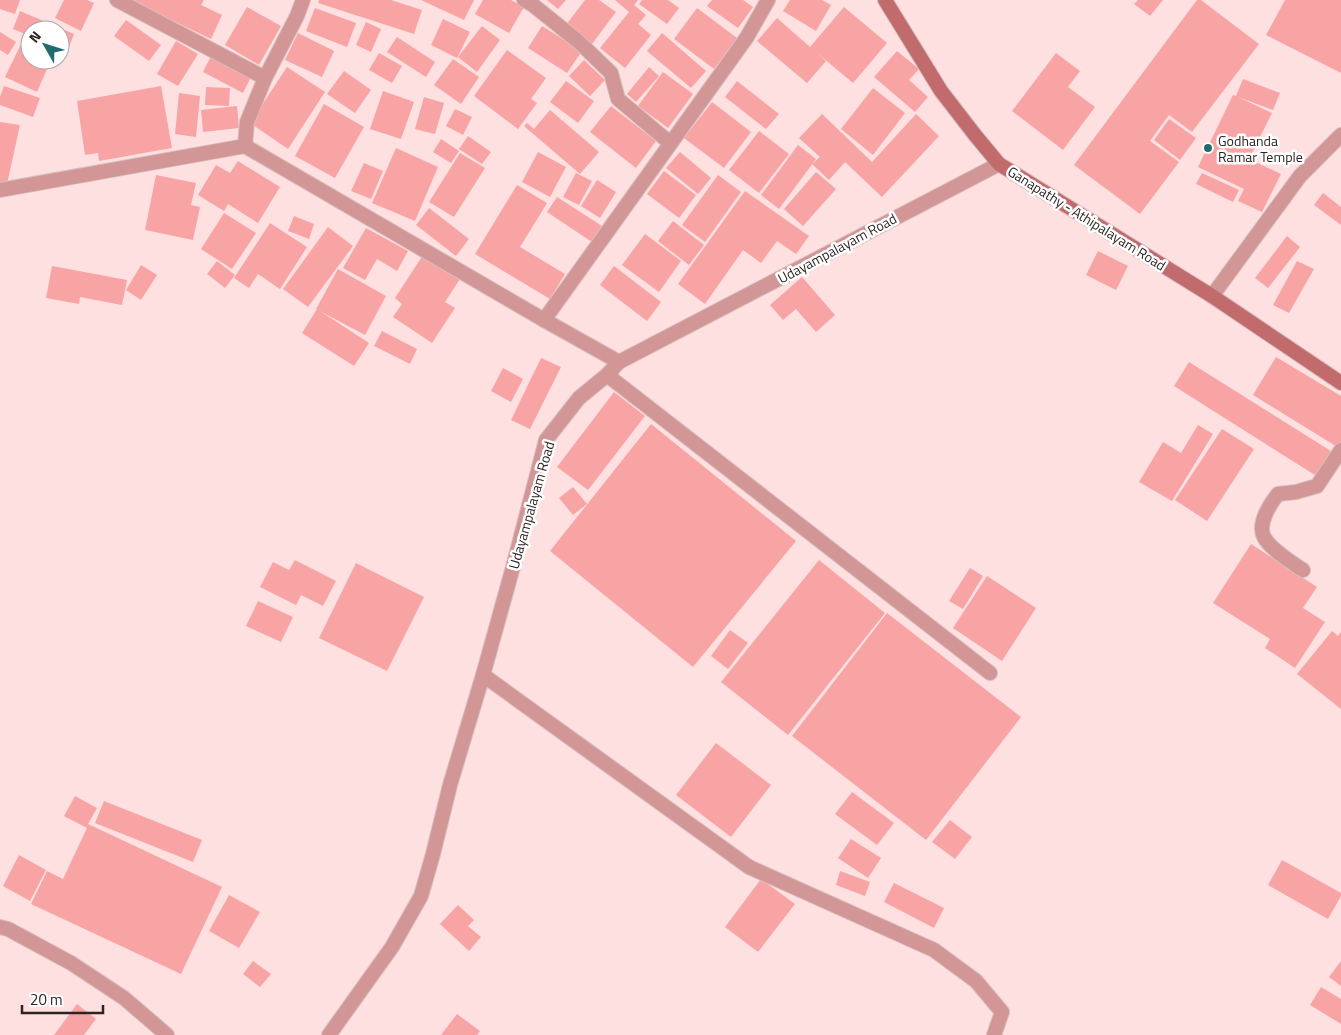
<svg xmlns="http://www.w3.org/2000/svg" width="1341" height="1035" font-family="'Titillium Web',sans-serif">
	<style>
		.building { fill: #f8a4a5 }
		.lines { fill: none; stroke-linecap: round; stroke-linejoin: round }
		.service-casing { stroke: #d8bebe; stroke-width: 16 }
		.minor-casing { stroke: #d8bebe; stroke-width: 16 }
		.tertiary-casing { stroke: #d8bebe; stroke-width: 16 }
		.secondary-casing { stroke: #d8bebe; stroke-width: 16 }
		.service { stroke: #d19695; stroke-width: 14 }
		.minor { stroke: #d19695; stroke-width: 14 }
		.tertiary { stroke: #d19695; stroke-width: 14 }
		.secondary { stroke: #c16b6d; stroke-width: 14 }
		.poi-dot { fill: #1f6b6f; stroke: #fff; stroke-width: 2 }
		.labels { text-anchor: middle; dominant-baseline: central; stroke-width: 5; stroke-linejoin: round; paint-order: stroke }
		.poi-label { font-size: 14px; fill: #2d2323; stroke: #fff; text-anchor: start }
		.street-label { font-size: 14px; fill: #2d2323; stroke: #fff }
	</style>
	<rect width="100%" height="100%" fill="#fee0e0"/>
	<g class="building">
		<polygon points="0,0 20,0 15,14 0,9"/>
		<polygon points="64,0 87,0 94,3 81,31 55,18"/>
		<polygon points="130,0 204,0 201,5 222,15 211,39"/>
		<polygon points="319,0 391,0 422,10 414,34 318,3"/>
		<polygon points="421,0 474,0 464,20"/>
		<polygon points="483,0 511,0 524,7 509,33 475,14"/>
		<polygon points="547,0 566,0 558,9"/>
		<polygon points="585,0 599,0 616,12 592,44 566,25"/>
		<polygon points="615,0 638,0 634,5 646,15 638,24 651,35 625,68 600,48 629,12"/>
		<polygon points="642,0 668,0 679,8 667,24 639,4"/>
		<polygon points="712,0 743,0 753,7 738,28 707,6"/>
		<polygon points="790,0 822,0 831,5 816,31 783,11"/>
		<polygon points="1138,0 1163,0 1150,16 1134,4"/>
		<polygon points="1197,0 1201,0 1259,44 1192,132 1169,115 1150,141 1179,162 1140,214 1074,165"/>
		<polygon points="1285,0 1341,0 1341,73 1266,35"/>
		<polygon points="247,7 281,26 259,65 225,45"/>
		<polygon points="844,7 887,43 853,83 816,52 826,61 807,83 757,41 777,18 810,47"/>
		<polygon points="315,8 356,23 347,47 306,31"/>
		<polygon points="697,8 737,38 714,69 674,39"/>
		<polygon points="20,11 74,34 67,52 60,49 60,30 30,30 30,36 13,29"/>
		<polygon points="443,19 470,32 457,58 431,45"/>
		<polygon points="126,20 161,45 149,61 114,36"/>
		<polygon points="366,22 381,29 371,52 356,45"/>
		<polygon points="482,26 500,40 477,72 458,57"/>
		<polygon points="542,26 582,51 567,73 528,48"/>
		<polygon points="0,32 16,42 8,55 0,50"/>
		<polygon points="298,33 334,51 322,77 285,60"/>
		<polygon points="662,33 706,71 691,88 647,51"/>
		<polygon points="397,37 435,62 426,77 387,52"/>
		<polygon points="176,41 198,54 178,86 157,74"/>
		<polygon points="21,44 30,48 30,60 51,60 37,92 5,77"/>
		<polygon points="507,50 546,78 531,99 537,103 518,129 474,96"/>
		<polygon points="897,51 919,69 909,80 928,97 915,112 874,77"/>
		<polygon points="379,53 402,66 392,83 369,70"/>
		<polygon points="1056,53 1080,71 1068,87 1095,107 1063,150 1012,111"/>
		<polygon points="211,56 251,77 243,93 203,72"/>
		<polygon points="453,59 479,77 461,104 434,85"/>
		<polygon points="584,60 605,80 590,96 569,76"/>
		<polygon points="287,67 325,92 288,149 250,123"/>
		<polygon points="649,67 659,76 636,102 627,94"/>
		<polygon points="344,71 371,90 355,113 327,94"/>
		<polygon points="663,72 693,94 668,128 638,106"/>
		<polygon points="1243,79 1280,93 1273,110 1238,97 1272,113 1249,159 1281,174 1262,212 1238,201 1244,189 1198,167 1233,95 1236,96"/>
		<polygon points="566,81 594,101 578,123 550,102"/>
		<polygon points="737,81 779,114 766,129 725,97"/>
		<polygon points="4,86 40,98 33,117 0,105 0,97"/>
		<polygon points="161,86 172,148 99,161 98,153 85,155 77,101"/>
		<polygon points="206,87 230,88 229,106 205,105"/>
		<polygon points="873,88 905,113 873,155 841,129"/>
		<polygon points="383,91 414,102 401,139 370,129"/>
		<polygon points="179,93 200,96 196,137 175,134"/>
		<polygon points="424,97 444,103 435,134 415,129"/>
		<polygon points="712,102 751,132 724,168 684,138"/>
		<polygon points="324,104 364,127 335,178 295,156"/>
		<polygon points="237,106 239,128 203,132 201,110"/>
		<polygon points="611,106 656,141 636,168 590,132"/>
		<polygon points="455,109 472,117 463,135 446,126"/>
		<polygon points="550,110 599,152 580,174 524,126 527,123 534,129"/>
		<polygon points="822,114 872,162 916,114 939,136 882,197 845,162 829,180 812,164 820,157 799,138"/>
		<polygon points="1169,119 1196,138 1180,160 1154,140"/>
		<polygon points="0,122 20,125 7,184 0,183"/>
		<polygon points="759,131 789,154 759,193 729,170"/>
		<polygon points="468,136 491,152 482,164 459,149"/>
		<polygon points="441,139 459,151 451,163 433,152"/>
		<polygon points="798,145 816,159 779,209 761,195"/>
		<polygon points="396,148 438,167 415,221 372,203"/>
		<polygon points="538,152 566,167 550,197 522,182"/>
		<polygon points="680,152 711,178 698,194 666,168"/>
		<polygon points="460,153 485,168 454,217 429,202"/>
		<polygon points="238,161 280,187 258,223 228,204 224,211 198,195 216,165 230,173"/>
		<polygon points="364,163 383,171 371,199 351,191"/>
		<polygon points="664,171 696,195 679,218 647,194"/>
		<polygon points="816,172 836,189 803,226 784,209"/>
		<polygon points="576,173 592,181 579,205 563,197"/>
		<polygon points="1202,173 1239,190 1233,202 1196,184"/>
		<polygon points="156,175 196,183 191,205 200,207 193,240 145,230"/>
		<polygon points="718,175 741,192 705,242 682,225"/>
		<polygon points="597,180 616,192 600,218 581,206"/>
		<polygon points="517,185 547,203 520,247 565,274 550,299 475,254"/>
		<polygon points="745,191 809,236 796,254 777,241 761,263 743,250 705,304 678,284"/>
		<polygon points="1323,193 1341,207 1341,225 1314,205"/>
		<polygon points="557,197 602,226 592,242 547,212"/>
		<polygon points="429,208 469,239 456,256 416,225"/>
		<polygon points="224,213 256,233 232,269 201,249"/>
		<polygon points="294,216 314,224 309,239 288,231"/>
		<polygon points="673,221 704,245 689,265 658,241"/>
		<polygon points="270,223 307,247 280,289 258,274 249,288 234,278"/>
		<polygon points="328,227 353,246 308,307 283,289"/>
		<polygon points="366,228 408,251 397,271 377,259 365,280 343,268"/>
		<polygon points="645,234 681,261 659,292 622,265"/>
		<polygon points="1287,236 1300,247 1268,288 1255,278"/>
		<polygon points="1098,251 1128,266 1116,290 1086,275"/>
		<polygon points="423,255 460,279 445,302 455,308 432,343 393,317 402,304 395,298"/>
		<polygon points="217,261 235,275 225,288 207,274"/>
		<polygon points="1297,261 1314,269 1289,313 1273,305"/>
		<polygon points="141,265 157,275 141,300 126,290"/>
		<polygon points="52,266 127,280 122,305 80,297 79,304 46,298"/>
		<polygon points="614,266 661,302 647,321 600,285"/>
		<polygon points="338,269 386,296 365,335 316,309"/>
		<polygon points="802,277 835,315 816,332 796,309 783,320 770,305"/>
		<polygon points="317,309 369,343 354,366 302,333"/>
		<polygon points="382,331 417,349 410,364 374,346"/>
		<polygon points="1276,357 1341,396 1341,445 1339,448 1253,395"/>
		<polygon points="541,358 561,367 530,429 511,420"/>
		<polygon points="1189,362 1334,453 1318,477 1174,386"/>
		<polygon points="503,368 523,379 511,402 491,391"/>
		<polygon points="614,392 645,416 588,490 557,467"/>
		<polygon points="651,424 796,541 693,667 550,551"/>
		<polygon points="1198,425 1213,434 1172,501 1139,482 1163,442 1181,453"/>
		<polygon points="1222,429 1254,449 1207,521 1175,500"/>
		<polygon points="573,487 587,504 573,515 559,498"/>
		<polygon points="1251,544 1317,587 1303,608 1325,622 1295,668 1265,648 1270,639 1213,603"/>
		<polygon points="295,560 336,581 323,606 301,595 296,605 260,587 273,562 289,570"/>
		<polygon points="819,560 885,613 788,735 721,682"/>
		<polygon points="356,563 424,597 387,671 319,638"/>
		<polygon points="970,568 983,576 963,609 949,601"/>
		<polygon points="987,576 1036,608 1002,661 953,628"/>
		<polygon points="258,601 293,617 281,642 246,626"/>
		<polygon points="887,613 1021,717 926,840 792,736"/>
		<polygon points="730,630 748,643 728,669 711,656"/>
		<polygon points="1332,631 1338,636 1341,632 1341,709 1297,674"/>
		<polygon points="716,743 771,785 731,837 676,795"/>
		<polygon points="852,792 894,823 877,845 835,814"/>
		<polygon points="75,796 97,808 88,824 222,887 181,974 31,904 47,871 63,879 87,828 64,816"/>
		<polygon points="104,801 202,840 193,862 95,823"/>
		<polygon points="950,820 972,837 955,859 932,842"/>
		<polygon points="851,839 881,858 868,878 838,858"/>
		<polygon points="19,855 46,870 30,901 3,886"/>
		<polygon points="1282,860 1341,893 1341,896 1328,919 1268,885"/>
		<polygon points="840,871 870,882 865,896 836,885"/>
		<polygon points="761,879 795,904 758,952 725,927"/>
		<polygon points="894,883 944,908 934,928 884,902"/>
		<polygon points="229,895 260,912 239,948 209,931"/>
		<polygon points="458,905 474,920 468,926 481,937 469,951 440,924"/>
		<polygon points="253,961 271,974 260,987 243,974"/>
		<polygon points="1341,961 1341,986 1329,977"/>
		<polygon points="1321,987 1341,999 1341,1024 1310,1005"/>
		<polygon points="77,1004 96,1019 84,1035 54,1035"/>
		<polygon points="457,1014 480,1031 477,1035 441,1035"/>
	</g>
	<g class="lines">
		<defs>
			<g id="service">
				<polyline points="607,375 990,673"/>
				<path d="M1303 570C1291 562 1271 550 1264 537 1257 524 1270 504 1278 494L1296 492 1317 486 1341 450"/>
			</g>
			<g id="minor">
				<polyline points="117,0 265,78"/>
				<polyline points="524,0 533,5 579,42 611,73 618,99 670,143"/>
				<polyline points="245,146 247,122 265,78 297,16 303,0"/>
				<polyline points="0,190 245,146 544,320 619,362"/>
				<polyline points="544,320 747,37 768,0"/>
				<polyline points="483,675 749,867 934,950 976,981 1002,1012 994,1035"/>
			</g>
			<g id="tertiary">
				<polyline points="1212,296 1300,176 1341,135"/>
				<polyline points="0,927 8,929 71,963 124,998 167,1035"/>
				<polyline points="329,1035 392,947 421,896 433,854 450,785 483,675 513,567 546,440 579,398 607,375 619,362 999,164"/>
			</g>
			<polyline id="secondary" points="885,0 941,91 975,135 999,164 1212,296 1341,383"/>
		</defs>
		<use href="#service" class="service-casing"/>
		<use href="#minor" class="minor-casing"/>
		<use href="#tertiary" class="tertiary-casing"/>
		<use href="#secondary" class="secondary-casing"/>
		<use href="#service" class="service"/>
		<use href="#minor" class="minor"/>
		<use href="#tertiary" class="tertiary"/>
		<use href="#secondary" class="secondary"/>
	</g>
	<circle class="poi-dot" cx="1208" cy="148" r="5"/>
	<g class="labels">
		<g class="poi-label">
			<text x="1218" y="140">Godhanda<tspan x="1218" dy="16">Ramar Temple</tspan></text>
		</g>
		<g class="street-label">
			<text transform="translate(1087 218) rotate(32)">Ganapathy - Athipalayam Road</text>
			<text transform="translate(837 248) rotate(-28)">Udayampalayam Road</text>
			<text transform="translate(531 505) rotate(-74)">Udayampalayam Road</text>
		</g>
	</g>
	<g transform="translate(45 45) rotate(309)"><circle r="24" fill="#ffffff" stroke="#aba7a7"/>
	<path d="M0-4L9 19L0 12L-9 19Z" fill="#1f6b6f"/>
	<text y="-8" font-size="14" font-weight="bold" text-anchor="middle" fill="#2d2323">N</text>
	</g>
	<path d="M22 1005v8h81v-8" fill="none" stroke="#2d2323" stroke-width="2.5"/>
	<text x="30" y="1005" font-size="15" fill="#2d2323" stroke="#ffffff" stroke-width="4" paint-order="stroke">20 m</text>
</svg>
